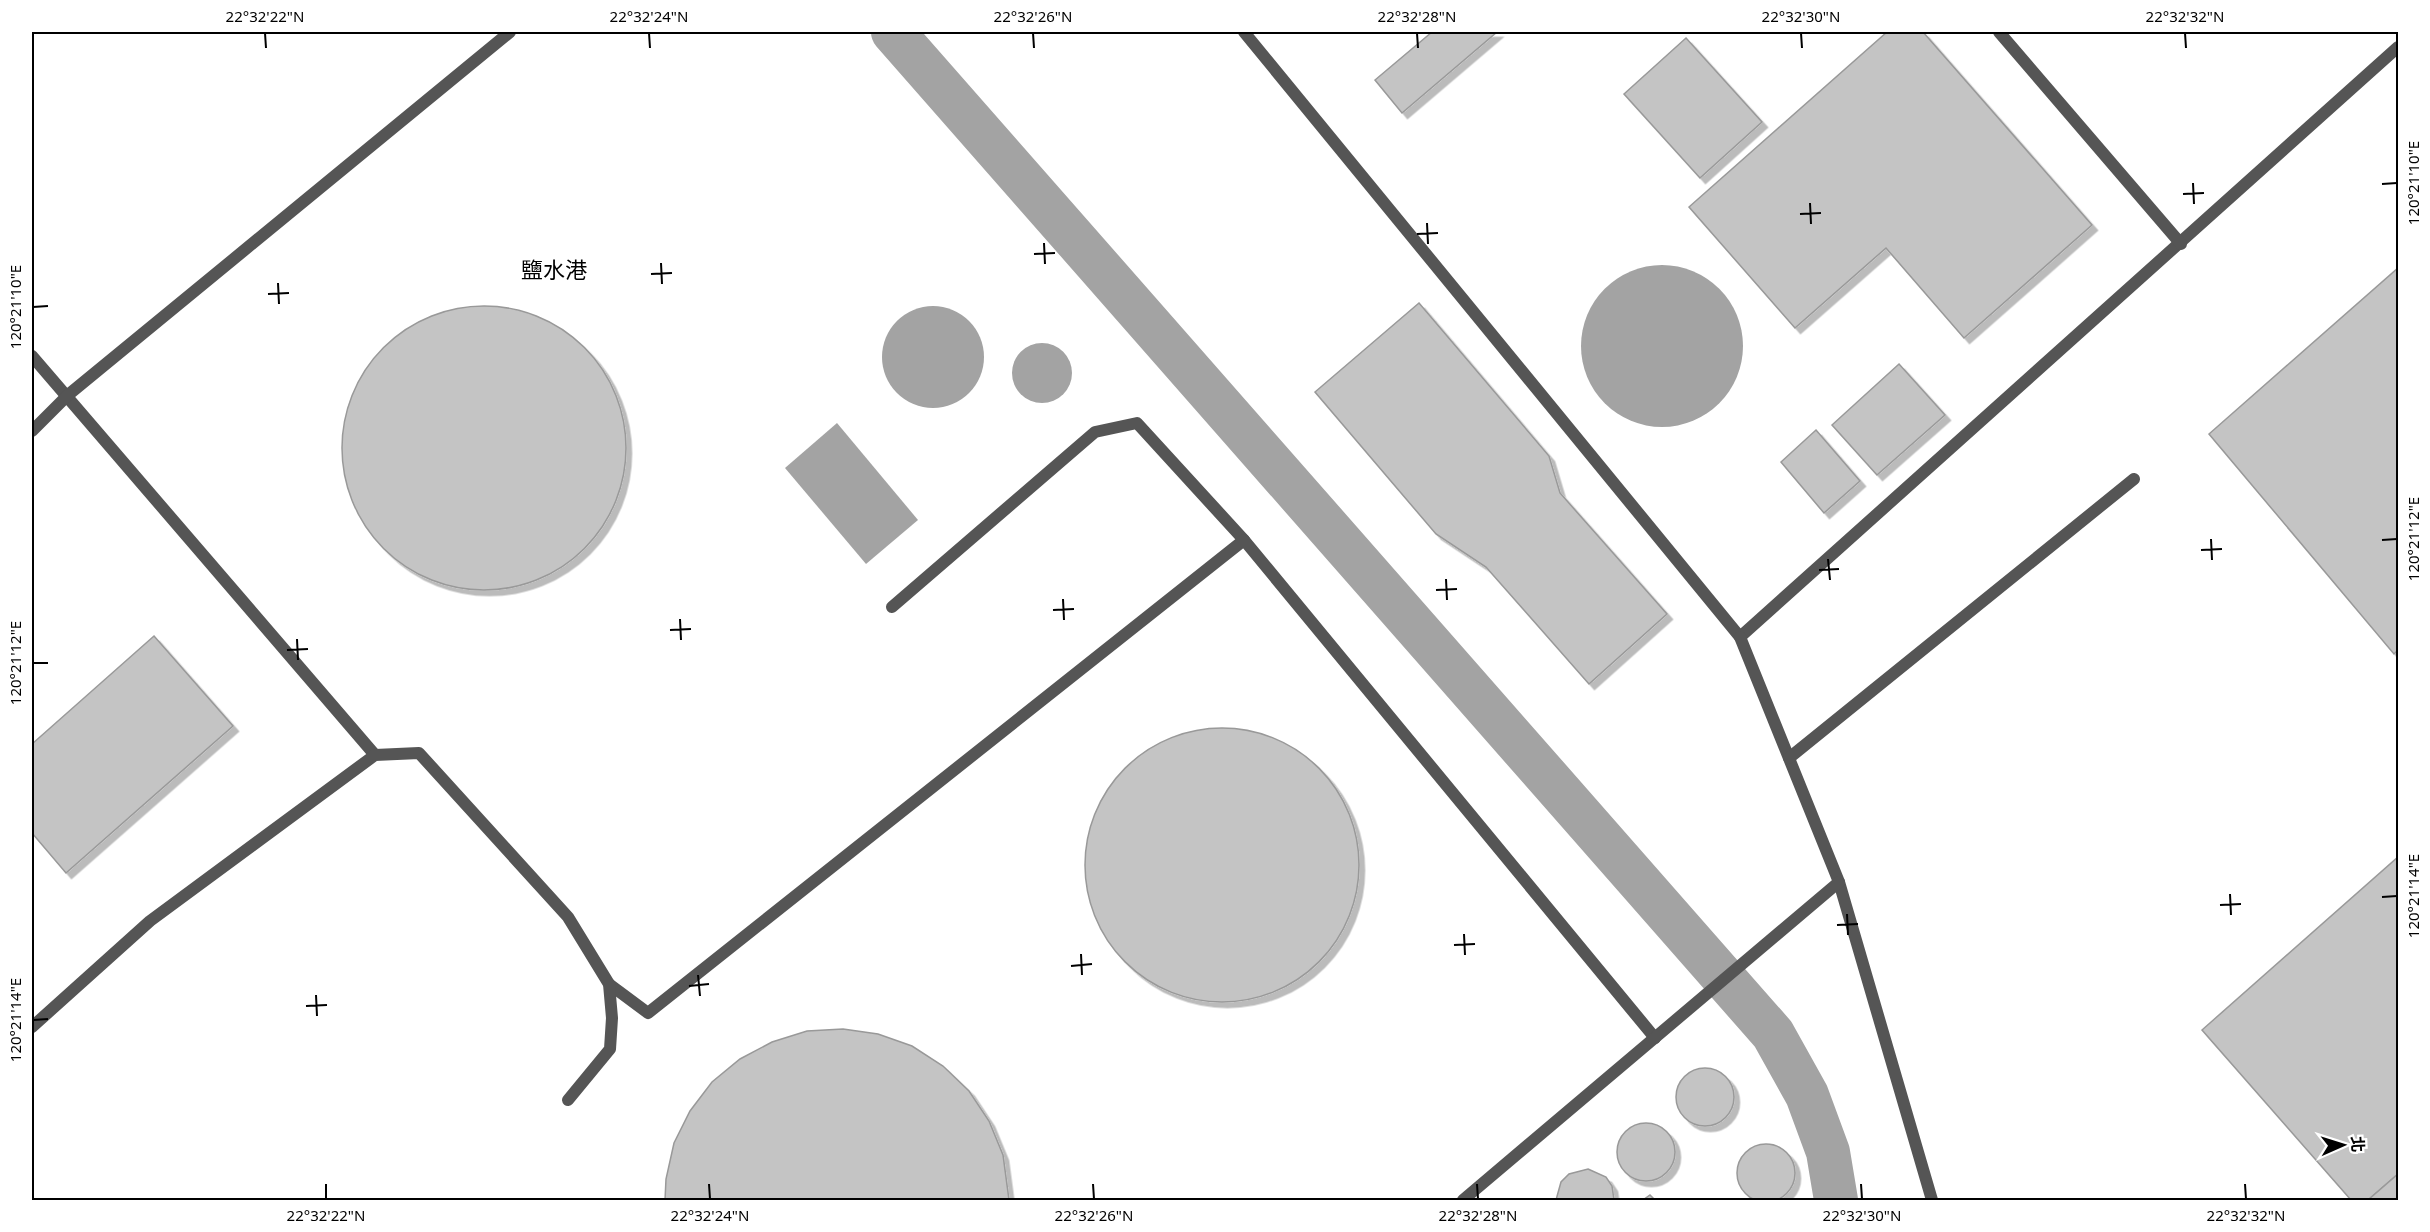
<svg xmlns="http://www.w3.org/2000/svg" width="2430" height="1232" font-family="'Noto Sans','Noto Sans TC',sans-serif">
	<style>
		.water { fill: #a3a3a3 }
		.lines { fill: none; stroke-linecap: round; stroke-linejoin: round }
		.canal { stroke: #a3a3a3; stroke-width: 44 }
		.building { fill: #c4c4c4; stroke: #999; stroke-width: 1.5; filter: url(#shadow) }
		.service { stroke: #555; stroke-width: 12 }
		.ticks { fill: none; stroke: #000; stroke-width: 2 }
		.labels { text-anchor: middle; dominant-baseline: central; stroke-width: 4.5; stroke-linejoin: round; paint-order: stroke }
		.quarter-label { font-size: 22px; fill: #000; stroke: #fff }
		.neatline { fill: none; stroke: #000; stroke-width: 2 }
		.ticks-label { font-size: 15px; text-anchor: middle; fill: #000 }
	</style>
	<defs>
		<filter id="shadow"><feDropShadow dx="5.5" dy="5.5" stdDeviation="0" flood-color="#0004"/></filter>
	</defs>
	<rect width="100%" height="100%" fill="#fff"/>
	<g class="water">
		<circle cx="1662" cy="346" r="81"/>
		<circle cx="933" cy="357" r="51"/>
		<circle cx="1042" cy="373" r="30"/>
		<polygon points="837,423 918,520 866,564 785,468"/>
	</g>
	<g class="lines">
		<polyline class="canal" points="893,32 1773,1034 1807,1095 1828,1152 1836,1200"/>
	</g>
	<g class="building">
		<polygon points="1432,32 1497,32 1402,113 1375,80"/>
		<polygon points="1887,32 1923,32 2092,225 1964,338 1886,248 1795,328 1689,207"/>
		<polygon points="1686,38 1762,122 1700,178 1624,94"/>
		<polygon points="2398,268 2398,650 2394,654 2209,434"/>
		<polygon points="1419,303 1549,456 1560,493 1667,614 1589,684 1486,567 1436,534 1315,392"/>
		<circle cx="484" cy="448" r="142"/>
		<polygon points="1899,364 1945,415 1877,475 1832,425"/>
		<polygon points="1816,430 1860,481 1824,513 1781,462"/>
		<polygon points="154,636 233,726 66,873 32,833 32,744"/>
		<circle cx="1222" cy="865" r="137"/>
		<polygon points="2398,857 2398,1174 2368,1200 2351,1200 2202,1030"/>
		<polygon points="843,1029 878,1034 912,1046 943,1066 969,1091 989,1121 1003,1155 1009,1200 665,1200 666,1179 674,1143 690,1111 712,1082 740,1059 772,1042 807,1031"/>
		<circle cx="1705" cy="1097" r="29"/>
		<circle cx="1646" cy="1152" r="29"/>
		<circle cx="1766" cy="1173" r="29"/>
		<polygon points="1588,1169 1606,1177 1612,1186 1614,1200 1556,1200 1561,1182 1569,1174"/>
		<polygon points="2398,1174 2398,1200 2368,1200"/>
		<polygon points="1650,1195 1655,1200 1643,1200"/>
	</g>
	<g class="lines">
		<g class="service">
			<polyline points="1244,32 1740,637 2398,47"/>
			<polyline points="1999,32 2181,244"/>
			<polyline points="32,356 375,755"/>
			<polyline points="32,431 68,395 510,32"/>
			<polyline points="892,607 1095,432 1137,423 1244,540"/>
			<polyline points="1740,637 1839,882 1932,1200"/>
			<polyline points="1789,758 2134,479"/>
			<polyline points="609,984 648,1013 1244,540 1655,1038"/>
			<polyline points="32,1027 150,921 375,755 419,753 568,917 609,984 612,1018 610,1049 568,1100"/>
			<polyline points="1463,1200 1839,882"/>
		</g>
	</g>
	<path class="ticks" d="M265 33 266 48M649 33 650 48M1033 33 1034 48M1417 33 1418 48M1801 33 1802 48M2185 33 2186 48M2193 183 2194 204M2382 184 2397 183M2183 194 2204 193M1810 203 1811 224M1800 214 1821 213M1427 223 1428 244M1417 234 1438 233M1044 243 1045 264M1034 254 1055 253M661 263 662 284M651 274 672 273M278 283 279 304M268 294 289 293M33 307 48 306M2211 539 2212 560M2382 540 2397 539M2201 550 2222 549M1828 559 1830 580M1819 570 1839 569M1446 579 1447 600M1436 590 1457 589M1063 599 1064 620M1053 610 1074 609M680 619 681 640M670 630 691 629M297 639 298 660M287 650 308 649M33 663H48M2230 894 2231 915M2382 897 2397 896M2220 905 2241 904M1847 914 1848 935M1837 925 1858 924M1464 934 1465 955M1454 945 1475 944M1081 954 1082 975M1071 966 1092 964M698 975 700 996M689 986 709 984M316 995 317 1016M306 1006 327 1005M33 1020 48 1019M326 1184V1199M709 1184 710 1199M1093 1184 1094 1199M1477 1184 1478 1199M1861 1184 1862 1199M2245 1184 2246 1199"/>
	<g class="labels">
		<g class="quarter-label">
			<text x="554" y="269">鹽水港</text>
		</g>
	</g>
	<rect width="2430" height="1232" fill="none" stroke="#ffffff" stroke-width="66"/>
	<g transform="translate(2343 1145) rotate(87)" stroke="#ffffff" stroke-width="4.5" paint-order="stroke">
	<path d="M0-4.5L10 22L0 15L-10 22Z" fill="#000000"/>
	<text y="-9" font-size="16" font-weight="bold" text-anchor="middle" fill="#000000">北</text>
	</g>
	<rect x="33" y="33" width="2364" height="1166" class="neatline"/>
	<g class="ticks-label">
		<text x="265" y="22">22°32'22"N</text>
		<text x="649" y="22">22°32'24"N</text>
		<text x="1033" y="22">22°32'26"N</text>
		<text x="1417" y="22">22°32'28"N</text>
		<text x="1801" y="22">22°32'30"N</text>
		<text x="2185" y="22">22°32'32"N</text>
		<text transform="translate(2414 183) rotate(-90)" y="5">120°21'10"E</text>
		<text transform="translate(16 307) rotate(-90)" y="5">120°21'10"E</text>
		<text transform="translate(2414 539) rotate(-90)" y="5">120°21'12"E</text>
		<text transform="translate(16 663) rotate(-90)" y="5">120°21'12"E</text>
		<text transform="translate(2414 896) rotate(-90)" y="5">120°21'14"E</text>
		<text transform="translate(16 1020) rotate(-90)" y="5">120°21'14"E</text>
		<text x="326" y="1221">22°32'22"N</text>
		<text x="710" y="1221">22°32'24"N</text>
		<text x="1094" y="1221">22°32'26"N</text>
		<text x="1478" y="1221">22°32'28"N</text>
		<text x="1862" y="1221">22°32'30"N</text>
		<text x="2246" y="1221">22°32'32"N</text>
	</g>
</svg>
